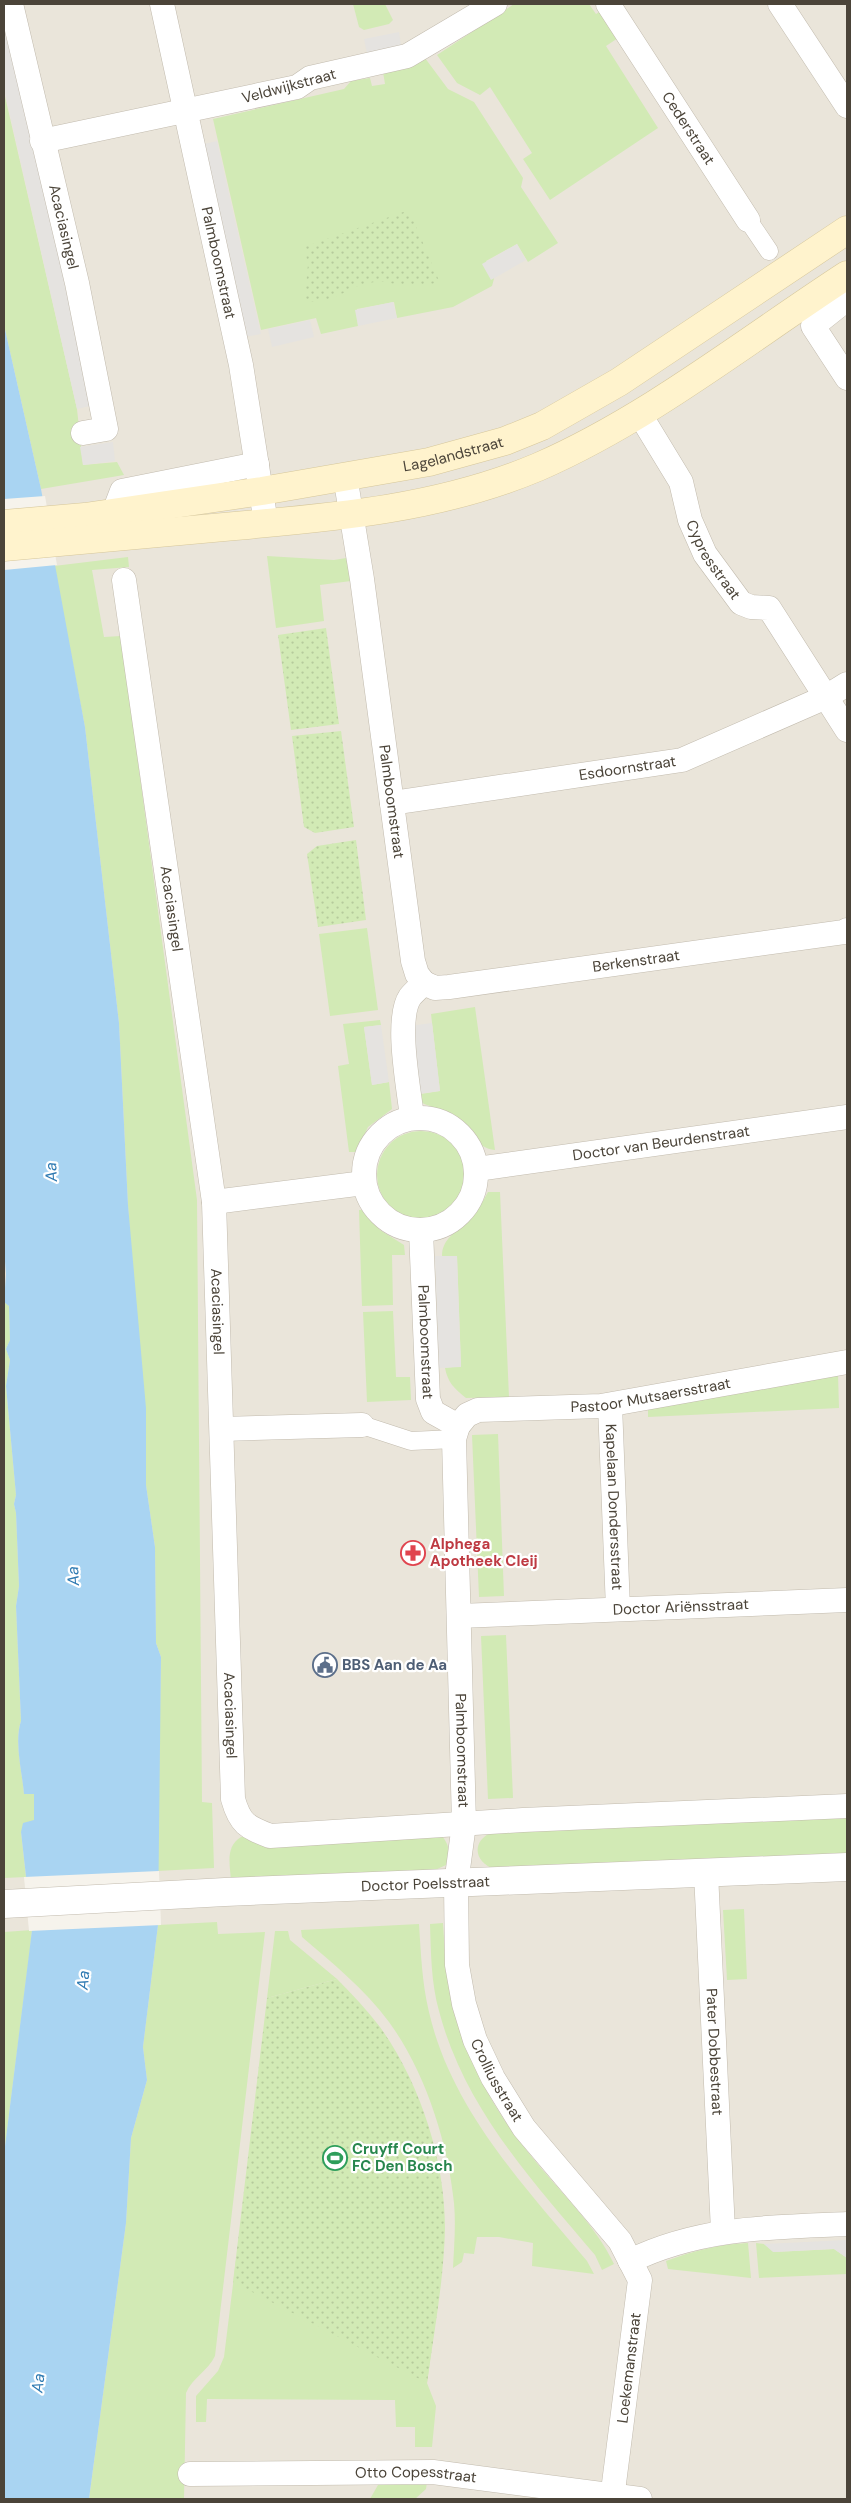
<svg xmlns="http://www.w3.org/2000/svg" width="851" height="2503" font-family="'DM Sans',sans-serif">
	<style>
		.residential { fill: #eae5da }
		.green { fill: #d2eab5 }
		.park { fill: url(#park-dots) }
		.parking { fill: #e5e3e0 }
		.water { fill: #a9d4f2 }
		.pier { fill: #f6f3ec }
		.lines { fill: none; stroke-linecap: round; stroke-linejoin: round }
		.pedestrian-casing { stroke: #c2bbae; stroke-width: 19 }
		.minor-casing { stroke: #c2bbae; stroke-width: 25 }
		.tertiary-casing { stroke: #c2bbae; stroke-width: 29 }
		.secondary-casing { stroke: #d6c79b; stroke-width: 29 }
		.pedestrian { stroke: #fff; stroke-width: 18 }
		.minor { stroke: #fff; stroke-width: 24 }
		.tertiary { stroke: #fff; stroke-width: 28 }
		.secondary { stroke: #fff3cd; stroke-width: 28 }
		.labels { text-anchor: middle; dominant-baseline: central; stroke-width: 4.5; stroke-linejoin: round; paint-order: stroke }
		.street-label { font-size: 15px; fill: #4b4439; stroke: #fff }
		.health-label { font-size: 15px; font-weight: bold; fill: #be3a42; stroke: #fff; text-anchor: start }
		.service-label { font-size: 15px; font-weight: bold; fill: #4e5e75; stroke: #fff; text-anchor: start }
		.leisure-label { font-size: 15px; font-weight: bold; fill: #27864d; stroke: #fff; text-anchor: start }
		.water-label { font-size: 16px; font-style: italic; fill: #2e7ab2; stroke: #fff }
	</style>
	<defs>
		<pattern id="park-dots" width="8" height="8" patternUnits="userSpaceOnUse" patternTransform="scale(1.25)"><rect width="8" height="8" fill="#d2eab5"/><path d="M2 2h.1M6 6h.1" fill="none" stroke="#b6ca9c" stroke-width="1.8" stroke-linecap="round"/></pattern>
	</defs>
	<rect width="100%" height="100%" fill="#f6f3ec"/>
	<rect class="residential" x="4" y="4" width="843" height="2495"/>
	<g class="green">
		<polygon points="353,4 385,4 393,20 389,24 364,30 359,27"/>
		<polygon points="514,4 589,4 596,14 604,9 621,36 606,46 658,128 550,200 523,159 532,153 490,87 480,95 457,83 437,55"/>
		<polygon points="422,54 448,89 474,102 523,178 521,187 558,243 528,262 517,244 486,261 495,275 492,286 453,307 397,318 394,302 357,309 358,326 321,334 316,318 261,330 213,119 344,89 351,81 370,78 372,86 385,84 383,72"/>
		<polygon points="4,92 77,409 83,465 117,462 124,475 41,489 4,325"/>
		<polygon points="267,556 334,560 346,558 350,570 351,581 320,585 324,621 276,628"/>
		<polygon points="128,557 129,567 92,570 104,637 121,636 197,1200 202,1802 212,1803 214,1868 157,1871 161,1657 156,1643 155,1547 146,1485 128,1205 119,1023 85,727 54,566"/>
		<polygon points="367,928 378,1010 330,1016 319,934"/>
		<path d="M475 1007 495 1150C476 1148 473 1133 459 1122 448 1113 435 1108 422 1103L421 1094 440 1091 431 1014Z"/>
		<polygon points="380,1020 381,1025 364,1027 372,1085 389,1082 392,1109 368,1127 356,1152 349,1152 338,1066 349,1064 343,1024"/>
		<circle cx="421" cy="1175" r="44"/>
		<path d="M488 1192H500L509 1397 466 1398C454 1388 448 1383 445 1368L461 1366 457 1256H442C442 1239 456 1232 467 1222 476 1214 482 1203 488 1192Z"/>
		<polygon points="359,1210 362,1210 380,1230 404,1245 405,1255 392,1255 393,1305 362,1306"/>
		<path d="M4 1302 9 1306 10 1340 6 1349 10 1360 6 1386 16 1495 14 1504 16 1513 19 1586 16 1606 21 1721C14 1742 22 1770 24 1794L34 1793V1820L21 1832 26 1877 4 1878Z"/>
		<polygon points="393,1311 396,1377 410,1377 411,1400 367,1402 363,1312"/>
		<polygon points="838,1374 839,1408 648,1417 648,1407"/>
		<polygon points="498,1434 504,1596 479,1597 472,1435"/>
		<polygon points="506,1635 513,1798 488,1799 481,1636"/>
		<path d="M847 1817V1853L494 1869C475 1862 471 1843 490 1833Z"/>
		<path d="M441 1835C450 1845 450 1852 446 1865L435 1870 231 1881C230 1864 225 1847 241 1837Z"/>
		<polygon points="744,1909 747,1979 727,1980 723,1910"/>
		<path d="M217 1922 218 1934 265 1932 215 2356C208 2371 192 2378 186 2393L184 2499H89L126 2223 131 2138 147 2080 143 2047 158 1925Z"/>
		<path d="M443 1923C448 2019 474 2088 536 2162 563 2195 596 2226 614 2264L602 2270 595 2255C532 2181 464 2107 439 2011 431 1982 431 1953 430 1924Z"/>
		<path d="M419 1924C421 1954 422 1983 429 2012 451 2109 525 2187 587 2261L594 2274 532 2266 533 2243 499 2237H477L474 2254 464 2253 462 2262 453 2268C454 2247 456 2225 454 2203 448 2143 425 2071 389 2022 365 1989 332 1963 302 1937L301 1930Z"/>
		<polygon points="32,1930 30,1949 4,2154 4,1932"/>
		<polygon points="275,1931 288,1931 290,1940 337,1979 267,1998"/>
		<path d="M748 2243 751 2278 668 2269 666 2261C693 2251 719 2244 748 2243Z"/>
		<polygon points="756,2243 764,2244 774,2252 834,2249 847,2258 847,2274 759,2278"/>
		<polygon points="236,2260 440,2286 427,2383 436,2406 432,2447 415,2447 415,2427 396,2427 395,2400 207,2399 206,2422 196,2422 196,2396 218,2371 224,2357"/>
		<polygon points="383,2481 427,2482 426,2489 415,2499 370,2499 378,2485"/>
	</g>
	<g class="park">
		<polygon points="409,210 440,283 406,286 379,281 360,285 329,300 308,302 305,297 308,264 304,247"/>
		<polygon points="326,628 339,724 291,730 278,635"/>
		<polygon points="341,731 354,827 315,833 304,827 292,736"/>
		<polygon points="356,840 366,920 318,927 307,854 317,846"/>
		<path d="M337 1979C352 1994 367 2010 380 2027 420 2083 445 2159 445 2228 444 2279 434 2332 427 2383L233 2282 267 1998Z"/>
	</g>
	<g class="parking">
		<polygon points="4,12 94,405 77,409 4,89"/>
		<polygon points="399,32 402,52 368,58 364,39"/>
		<polygon points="217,141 261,334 244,337 200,145"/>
		<polygon points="517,244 526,260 491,280 482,264"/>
		<polygon points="393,302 397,318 358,326 355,310"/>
		<polygon points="310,320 314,337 272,347 268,329"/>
		<polygon points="113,442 115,461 83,465 80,447"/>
		<polygon points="432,1023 440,1091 417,1094 409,1026"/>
		<polygon points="381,1025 389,1082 372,1085 364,1027"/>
		<polygon points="435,1256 457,1256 461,1367 439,1368"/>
		<polygon points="847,2240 847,2258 834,2249 773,2252 764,2244"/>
	</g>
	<path class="water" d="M4 325 41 489 85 727 119 1023 128 1205 146 1408V1485L155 1547 156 1643 161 1657 158 1925 143 2047 147 2080 131 2138 126 2223 89 2499H4V2154L32 1930 21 1832 23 1823 34 1820V1794H24C22 1771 14 1742 21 1721L16 1606 19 1586 16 1513 14 1504 16 1495 6 1386 10 1360 6 1349 10 1340 9 1306 4 1302 6 1274 4 1249Z"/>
	<g class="pier">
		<polygon points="45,496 57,565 4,570 4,499"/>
		<polygon points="159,1871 161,1925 29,1931 24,1877"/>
	</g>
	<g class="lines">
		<defs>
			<g id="pedestrian">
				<polyline points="748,220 769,251"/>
				<polyline points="362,1425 411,1441 454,1439"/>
			</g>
			<g id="minor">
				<path id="s1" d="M11 4 77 283 106 429 83 433"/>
				<path id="s2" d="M162 4 241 365 266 523"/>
				<path id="s3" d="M608 4 748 220"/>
				<polyline points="780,4 847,106"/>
				<polyline points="42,141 297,87 310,78 407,56 495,4"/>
				<polyline points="847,299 813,326 847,378"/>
				<path id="s4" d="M639 413 681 482 690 520 705 554 741 603 751 607 769 608 847 730"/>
				<path id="s5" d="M345 476 362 579 413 961 417 974 424 983C420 987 414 992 410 997 395 1019 409 1090 412 1117"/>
				<polyline points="114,512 122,491 257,464"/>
				<path id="s6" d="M124 580 214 1202 233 1799C240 1824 247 1827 270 1836L523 1820 847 1806"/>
				<path id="s7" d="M392 803 682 760 826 697 847 684"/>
				<path id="s8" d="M424 983 435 988 449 987 844 932 847 930"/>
				<circle cx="420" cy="1174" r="56"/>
				<path id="s9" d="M477 1169 847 1117"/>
				<polyline points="214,1202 364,1183"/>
				<path id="s10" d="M421 1231 428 1399 433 1412 458 1426 454 1439 464 1824 456 1884 457 1965 464 2004 475 2040 493 2078 524 2128 620 2241 640 2280 612 2499"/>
				<path id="s11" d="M610 1405 618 1609"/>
				<path id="s12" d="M458 1426 467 1415 478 1410 601 1406 847 1362"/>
				<polyline points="222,1429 362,1425"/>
				<path id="s13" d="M459 1616 847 1600"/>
				<path id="s14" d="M706 1873 723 2231"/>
				<path d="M630 2261C699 2227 772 2227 847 2224"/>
				<path id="s15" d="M190 2474 433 2472 640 2499"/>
			</g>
			<g id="tertiary">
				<path id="s16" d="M4 1904 225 1892 847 1867"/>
			</g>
			<g id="secondary">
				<path id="s17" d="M4 524 85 517 262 491 429 462 505 441 542 426 619 382 847 230"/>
				<path d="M4 547C81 540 158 533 235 526 338 517 441 508 538 467 648 419 747 340 847 275"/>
			</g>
		</defs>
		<use href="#pedestrian" class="pedestrian-casing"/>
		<use href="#minor" class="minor-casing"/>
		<use href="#tertiary" class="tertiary-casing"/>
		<use href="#secondary" class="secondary-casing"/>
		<use href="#pedestrian" class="pedestrian"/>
		<use href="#minor" class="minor"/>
		<use href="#tertiary" class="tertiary"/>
		<use href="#secondary" class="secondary"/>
	</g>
	<defs>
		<symbol id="pharmacy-ring" viewBox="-11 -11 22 22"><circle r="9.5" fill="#fff" stroke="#e0444e" stroke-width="1.5"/><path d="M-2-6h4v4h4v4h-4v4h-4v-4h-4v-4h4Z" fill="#e0444e"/></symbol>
		<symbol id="civic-ring" viewBox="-11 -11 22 22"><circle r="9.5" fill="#fff" stroke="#5c6f8a" stroke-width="1.5"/><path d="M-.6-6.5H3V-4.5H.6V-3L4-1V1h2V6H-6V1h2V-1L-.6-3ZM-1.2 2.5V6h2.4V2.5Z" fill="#5c6f8a"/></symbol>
		<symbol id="stadium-ring" viewBox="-11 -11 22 22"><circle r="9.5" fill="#fff" stroke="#2e9e5b" stroke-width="1.5"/><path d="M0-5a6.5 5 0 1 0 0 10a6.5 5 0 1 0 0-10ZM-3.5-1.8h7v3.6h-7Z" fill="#2e9e5b"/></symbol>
	</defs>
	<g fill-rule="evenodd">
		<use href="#pharmacy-ring" x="399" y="1539" width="28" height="28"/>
		<use href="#civic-ring" x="311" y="1651" width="28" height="28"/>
		<use href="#stadium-ring" x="321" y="2144" width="28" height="28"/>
	</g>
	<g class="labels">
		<g class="street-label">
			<text transform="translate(289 86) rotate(-15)">Veldwijkstraat</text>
			<text stroke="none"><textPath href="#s3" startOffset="148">Cederstraat</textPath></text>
			<text stroke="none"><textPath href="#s1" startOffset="229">Acaciasingel</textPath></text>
			<text stroke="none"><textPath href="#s2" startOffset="265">Palmboomstraat</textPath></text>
			<text stroke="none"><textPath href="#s17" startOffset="455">Lagelandstraat</textPath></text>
			<text stroke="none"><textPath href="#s4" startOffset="166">Cypresstraat</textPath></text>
			<text stroke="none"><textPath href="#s7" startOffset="238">Esdoornstraat</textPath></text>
			<text stroke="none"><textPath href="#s5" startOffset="329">Palmboomstraat</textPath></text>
			<text stroke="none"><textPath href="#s6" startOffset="332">Acaciasingel</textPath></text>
			<text stroke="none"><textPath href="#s8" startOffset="215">Berkenstraat</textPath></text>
			<text stroke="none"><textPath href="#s9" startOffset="186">Doctor van Beurdenstraat</textPath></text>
			<text stroke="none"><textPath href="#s6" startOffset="738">Acaciasingel</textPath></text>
			<text stroke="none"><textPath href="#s10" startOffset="111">Palmboomstraat</textPath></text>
			<text stroke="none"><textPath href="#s12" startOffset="200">Pastoor Mutsaersstraat</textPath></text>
			<text stroke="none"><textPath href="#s11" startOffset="102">Kapelaan Dondersstraat</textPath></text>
			<text stroke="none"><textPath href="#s13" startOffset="222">Doctor Ariënsstraat</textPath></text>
			<text stroke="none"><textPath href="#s6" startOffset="1142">Acaciasingel</textPath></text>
			<text stroke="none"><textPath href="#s10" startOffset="536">Palmboomstraat</textPath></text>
			<text stroke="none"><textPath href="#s16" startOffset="422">Doctor Poelsstraat</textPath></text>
			<text stroke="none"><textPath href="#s14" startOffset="179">Pater Dobbestraat</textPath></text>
			<text stroke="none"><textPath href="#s10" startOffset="874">Crolliusstraat</textPath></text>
			<text transform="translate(629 2368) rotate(-83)">Loekemanstraat</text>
			<text stroke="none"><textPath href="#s15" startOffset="226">Otto Copesstraat</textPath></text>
		</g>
		<g class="health-label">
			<text x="430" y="1544">Alphega<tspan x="430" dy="17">Apotheek Cleij</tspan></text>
		</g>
		<g class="service-label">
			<text x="342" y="1665">BBS Aan de Aa</text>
		</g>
		<g class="leisure-label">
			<text x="352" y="2149">Cruyff Court<tspan x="352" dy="17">FC Den Bosch</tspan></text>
		</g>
		<g class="water-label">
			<text transform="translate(51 1172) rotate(-93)">Aa</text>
			<text transform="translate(73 1576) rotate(-93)">Aa</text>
			<text transform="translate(83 1980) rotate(-84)">Aa</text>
			<text transform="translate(38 2383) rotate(-83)">Aa</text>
		</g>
	</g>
	<rect width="851" height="2503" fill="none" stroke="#4b4439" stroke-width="10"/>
</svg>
